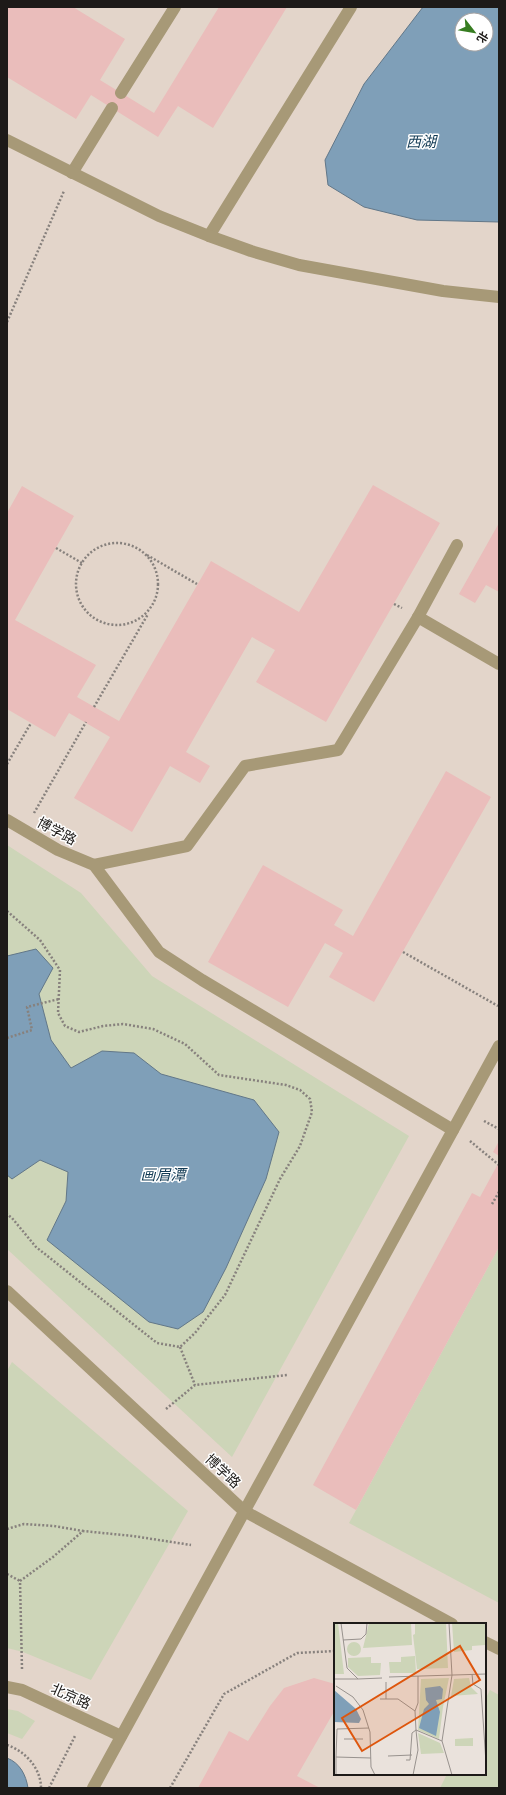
<svg xmlns="http://www.w3.org/2000/svg" width="506" height="1795" font-family="'Archivo Narrow','Noto Sans SC',sans-serif">
	<style>
		.built { fill: #e3d5ca; fill-rule: evenodd }
		.green { fill: #cdd5b8 }
		.water { fill: #7f9fb8; stroke: #627788; fill-rule: evenodd }
		.building { fill: #eabdbb }
		.lines { fill: none; stroke-linecap: round; stroke-linejoin: round }
		.path { stroke: #87817d; stroke-width: 2.5; stroke-dasharray: 2 2; stroke-linecap: butt }
		.lane { stroke: #a79977; stroke-width: 12 }
		.street { stroke: #a79977; stroke-width: 12 }
		.labels { text-anchor: middle; dominant-baseline: central; stroke-width: 3; stroke-linejoin: round; paint-order: stroke }
		.street-label { font-size: 14px; fill: #1d1a18; stroke: #fff }
		.water-label { font-size: 15px; font-style: italic; fill: #113a54; stroke: #fff }
		.inset-road { fill: none; stroke: #98928e; stroke-width: 1 }
		.view { fill: #de560d; fill-opacity: 0.15; stroke: #de560d; stroke-width: 2 }
		.inset-edge { fill: none; stroke: #1d1a18; stroke-width: 2 }
	</style>
	<rect width="100%" height="100%" fill="#eae2dc"/>
	<path class="built" d="M7 7H499V1788H7ZM462 20H486V44H462ZM335 1624H485V1774H335Z"/>
	<g class="green">
		<polygon points="7,845 81,893 152,976 409,1136 232,1457 7,1249"/>
		<polygon points="499,1247 499,1603 349,1523"/>
		<polygon points="12,1362 188,1511 91,1680 23,1652 7,1648 7,1371"/>
		<polygon points="490,1690 499,1695 499,1788 440,1788 447,1774 485,1774 485,1700"/>
		<polygon points="7,1709 18,1711 35,1721 22,1739 7,1733"/>
	</g>
	<g class="water">
		<path d="M423 7H499V222L417 220 364 207 328 185 325 160 364 84ZM462 20H486V44H462Z"/>
		<polygon points="36,949 53,968 39,994 51,1040 71,1068 102,1051 134,1053 161,1074 254,1100 279,1132 266,1179 226,1268 203,1312 178,1329 149,1322 47,1240 66,1201 68,1172 40,1160 12,1179 7,1175 7,956"/>
		<path d="M7 1758C20 1763 26 1775 28 1788H7Z"/>
	</g>
	<g class="building">
		<polygon points="7,7 73,7 125,39 100,80 154,113 219,7 287,7 213,128 178,106 158,137 91,95 76,119 7,77"/>
		<polygon points="373,485 440,523 326,722 256,682 275,650 252,637 186,752 210,766 200,783 170,766 132,832 74,798 110,737 69,713 55,737 7,709 7,513 22,486 74,516 15,620 96,665 77,697 119,721 211,561 299,612"/>
		<polygon points="499,523 499,592 486,585 475,603 459,594"/>
		<polygon points="446,771 491,797 374,1002 329,977 343,953 325,943 288,1007 208,962 263,865 343,910 334,925 353,936"/>
		<polygon points="499,1141 499,1156 493,1152"/>
		<polygon points="499,1162 499,1247 356,1510 313,1485 472,1193 480,1197"/>
		<polygon points="314,1678 335,1684 335,1710 297,1776 320,1788 198,1788 229,1731 248,1741 270,1706 284,1688"/>
	</g>
	<g class="lines">
		<g class="path">
			<polyline points="7,322 64,191"/>
			<circle cx="117" cy="584" r="41"/>
			<polyline points="56,548 82,563"/>
			<polyline points="147,555 197,584"/>
			<polyline points="394,604 402,608"/>
			<polyline points="94,707 148,614"/>
			<polyline points="7,764 31,723"/>
			<polyline points="34,813 86,722"/>
			<polyline points="7,911 40,940 60,970 58,1013 65,1026 79,1032 103,1026 123,1024 153,1029 185,1044 219,1075 286,1085 300,1090 310,1099 312,1112 300,1146 280,1179 225,1295 195,1333 180,1347 157,1343 36,1247 12,1218 7,1214"/>
			<polyline points="403,952 498,1006"/>
			<polyline points="7,1038 32,1030 27,1007 59,999"/>
			<polyline points="484,1121 499,1129"/>
			<polyline points="470,1141 499,1165"/>
			<polyline points="492,1204 499,1192"/>
			<polyline points="180,1347 195,1385"/>
			<polyline points="166,1409 195,1385 287,1375"/>
			<polyline points="7,1529 24,1524 54,1526 83,1531"/>
			<polyline points="7,1574 20,1581"/>
			<polyline points="22,1669 20,1581 53,1557 83,1531 133,1536 191,1545"/>
			<path d="M7 1745C25 1751 41 1768 41 1788"/>
			<polyline points="49,1788 75,1736"/>
			<polyline points="170,1788 224,1694 297,1653 335,1651"/>
		</g>
		<g class="lane">
			<polyline points="121,93 175,7"/>
			<polyline points="72,173 112,108"/>
			<polyline points="209,236 351,7"/>
			<polyline points="418,617 499,664"/>
			<polyline points="94,865 187,846 245,766 338,750 418,617 457,545"/>
		</g>
		<g class="street">
			<polyline points="7,140 159,216 209,236 251,251 299,265 443,291 499,297"/>
			<polyline points="7,820 58,850 94,865 159,952 202,980 453,1130"/>
			<polyline points="7,1291 244,1511 452,1624"/>
			<polyline points="485,1642 499,1649"/>
			<polyline points="7,1687 22,1690 121,1736"/>
			<polyline points="93,1788 499,1046"/>
		</g>
	</g>
	<g class="labels">
		<g class="street-label">
			<text transform="translate(57 831) rotate(28)">博学路</text>
			<text transform="translate(223 1471) rotate(43)">博学路</text>
			<text transform="translate(71 1696) rotate(24)">北京路</text>
		</g>
		<g class="water-label">
			<text x="421" y="141">西湖</text>
			<text x="163" y="1174">画眉潭</text>
		</g>
	</g>
	<g transform="translate(334 1623)">
		<rect width="152" height="152" fill="#eae2dc"/>
		<path d="M0 0H4L10 51H0ZM35 0H77L78 22 29 25ZM81 0H112L114 45 83 46 79 12 81 11ZM118 0H152V27L151 22 138 23V27L120 29ZM13 26a7 7 0 1 1 14 0a7 7 0 1 1-14 0ZM81 33 82 50H56L55 39H67V34ZM37 34V40H47L46 52 24 53 14 44V35ZM115 55 109 84 105 116 84 107 87 56ZM135 55 137 64 144 71 117 73 120 56ZM84 110 106 120 110 130 87 131ZM139 115V123H121V116Z" fill="#cdd5b8"/>
		<path d="M106 63 109 66 108 76 102 77 106 89 102 113 85 105 90 86 95 81 92 77 91 65ZM0 67 22 86 27 96 25 100 0 99Z" fill="#7f9fb8"/>
		<path class="inset-road" d="M7 0 13 45 24 56 48 55M9 17 27 16 32 11 33 0M138 51 139 61 147 66 152 140M84 53V80L81 88 82 107 108 118 118 152M55 54 152 51M0 56H24M52 59V76M2 63 19 74 29 87 36 109 37 144 41 152M46 76H64L81 88M35 105 3 106 2 134 37 135M10 116H29M108 118 118 52 115 0M54 133 78 132M2 134V152M72 137H76L78 110 82 107 84 127 79 152"/>
		<path class="view" d="M126 23 146 57 28 128 8 95Z"/>
		<rect width="152" height="152" class="inset-edge"/>
	</g>
	<rect width="506" height="1795" fill="none" stroke="#1d1a18" stroke-width="16"/>
	<g transform="translate(474 32) rotate(121)"><circle r="19" fill="#ffffff" stroke="#a5a3a3"/>
	<path d="M0-3L7 15L0 10L-7 15Z" fill="#377d21"/>
	<text y="-6" font-size="11" font-weight="bold" text-anchor="middle" fill="#1d1a18">北</text>
	</g>
</svg>
